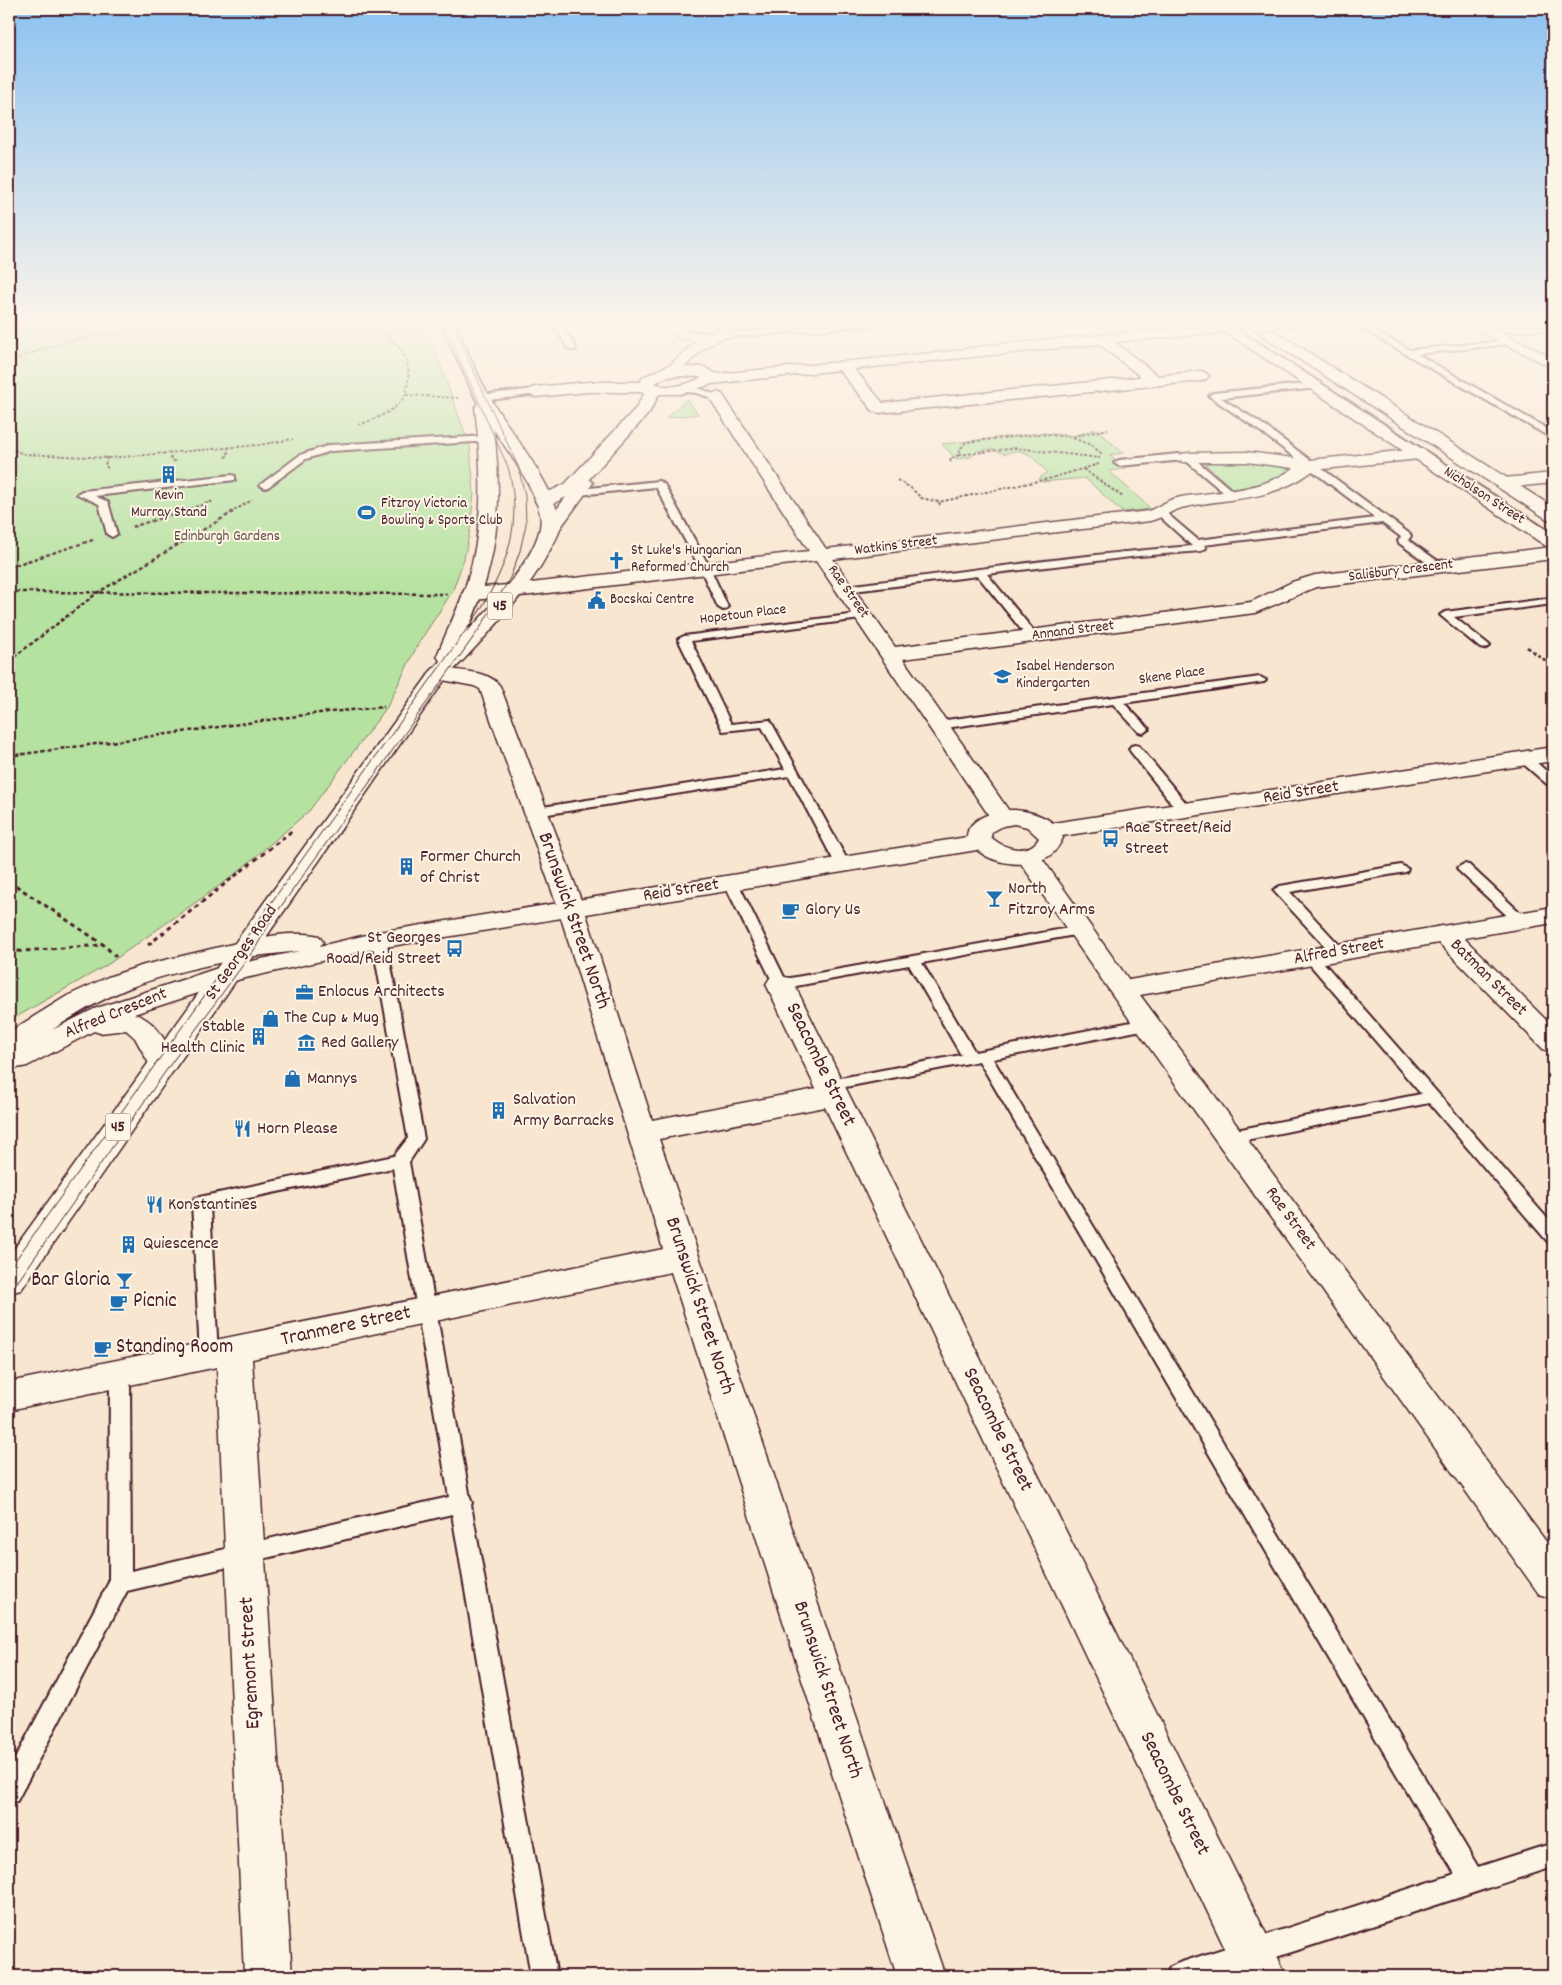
<svg xmlns="http://www.w3.org/2000/svg" width="1562" height="1985" font-family="Dekko,sans-serif">
	<style>
		.green { fill: #b5e2a0; stroke: #808066 }
		.lines { fill: none; stroke-linecap: round; stroke-linejoin: round }
		.lane-casing { stroke: #4a1f2b; stroke-width: 4 }
		.street-casing { stroke: #4a1f2b; stroke-width: 3 }
		.secondary-casing { stroke: #4a1f2b; stroke-width: 3 }
		.primary-casing { stroke: #4a1f2b; stroke-width: 3 }
		.highway-casing { stroke: #4a1f2b; stroke-width: 3 }
		.path-far2 { stroke: #4a1f2b; stroke-width: 2; stroke-dasharray: 3 2; stroke-linecap: butt }
		.path-far1 { stroke: #4a1f2b; stroke-width: 2.5; stroke-dasharray: 4 2.5; stroke-linecap: butt }
		.path { stroke: #4a1f2b; stroke-width: 3; stroke-dasharray: 4.5 4; stroke-linecap: butt }
		.lane { fill: #fcf5e5; fill-rule: evenodd }
		.street { fill: #fcf5e5; fill-rule: evenodd }
		.secondary { fill: #fcf5e5; fill-rule: evenodd }
		.primary { fill: #fcf5e5; fill-rule: evenodd }
		.highway { fill: #fcf5e5; fill-rule: evenodd }
		.tram { stroke: #4a1f2b; stroke-width: 1 }
		.labels { text-anchor: middle; dominant-baseline: central; stroke-width: 4; stroke-linejoin: round; paint-order: stroke }
		.far-poi-label { font-size: 15px; fill: #4a1f2b; stroke: #fcf5e5; text-anchor: start }
		.far-street-label { font-size: 15px; fill: #4a1f2b; stroke: #fcf5e5 }
		.far-park-label { font-size: 15px; fill: #655048; stroke: #fcf5e5 }
		.shield { fill: #fcf5e5; stroke: #7f5f63; stroke-width: 1 }
		.shield-label { font-size: 16px; font-weight: bold; fill: #4a1f2b }
		.street-label { font-size: 18px; fill: #4a1f2b; stroke: #fcf5e5 }
		.poi-label { font-size: 18px; fill: #4a1f2b; stroke: #fcf5e5; text-anchor: start }
		.near-street-label { font-size: 21px; fill: #4a1f2b; stroke: #fcf5e5 }
		.near-poi-label { font-size: 21px; fill: #4a1f2b; stroke: #fcf5e5; text-anchor: start }
	</style>
	<rect width="100%" height="100%" fill="#f8e6d0"/>
	<filter id="ink" filterUnits="userSpaceOnUse"><feTurbulence type="fractalNoise" baseFrequency=".02" numOctaves="2"/><feDisplacementMap in="SourceGraphic" scale="10" xChannelSelector="R" yChannelSelector="G"/><feConvolveMatrix kernelMatrix="1 2 1 2 8 2 1 2 1" color-interpolation-filters="sRGB"/></filter>
	<g filter="url(#ink)">
		<g class="green">
			<polygon points="159,320 424,320 470,447 474,493 470,530 464,559 452,592 418,644 387,707 309,811 233,876 107,965 9,1021 9,332"/>
			<polygon points="687,399 698,414 666,418"/>
			<path d="M1096 429 1123 453 1109 455 1126 469 1109 471 1151 509 1122 512 1085 478 1042 482 1039 479 1047 472C1035 460 1025 444 1006 454L992 449 977 451 971 457 956 459 942 444 1044 433 1072 436Z"/>
			<polygon points="1243,461 1291,467 1292,468 1276,479 1237,489 1231,487 1204,463"/>
		</g>
		<g class="lines">
			<defs>
				<g id="lane">
					<polygon points="551,320 559,320 576,348 575,350 569,350"/>
					<polygon points="895,320 923,320 919,322 716,338 712,336 716,334"/>
					<polygon points="1347,320 1356,320 1410,350 1513,340 1513,344 1510,344 1417,354 1553,432 1553,439"/>
					<polygon points="1553,325 1553,329 1488,333 1484,331 1488,329"/>
					<path d="M1315 383 1318 384V388L1221 398 1259 422 1410 534 1411 536 1408 540 1442 564 1443 566 1442 568H1434L1399 543 1398 541 1401 537 1382 523 1204 545 1206 548 1201 551 1139 556 987 574 1038 636 1032 639 1028 638 978 576 845 592 840 589 845 586C961 572 1076 555 1192 546L1158 515V511H1164L1198 540 1375 518 1253 426 1209 396 1213 393Z"/>
					<polygon points="680,386 701,389 721,397 717,400 697,393 677,391 676,389"/>
					<polygon points="535,389 538,390 538,394 481,401 477,398 481,395"/>
					<polygon points="487,436 491,439 490,441 331,451 306,459 268,487 265,488 260,485 300,455 330,445"/>
					<polygon points="1178,454 1191,456 1235,493 1235,497 1229,497 1185,460 1119,466 1114,463 1119,460"/>
					<polygon points="232,475 235,476 235,480 95,496 108,502 117,534 112,537 107,534 99,504 77,494 82,491"/>
					<polygon points="659,481 664,484 710,568 728,607 727,609 723,610 718,607 700,568 656,487 579,495 574,492 579,489"/>
					<polygon points="1553,598 1553,604 1454,617 1488,644 1490,646 1484,649 1480,648 1440,615 1445,612"/>
					<polygon points="865,613 870,616 869,618 691,641 731,724 770,720 850,865 848,868 843,869 836,865 789,776 536,816 529,812 536,808 785,769 762,727 723,731 678,639 684,636"/>
					<polygon points="1260,677 1266,680 1264,682 1124,703 1149,729 1143,733 1139,732 1113,704 939,729 933,725 939,721"/>
					<polygon points="1135,745 1139,746 1190,808 1192,811 1190,814 1180,814 1131,752 1129,749 1131,746"/>
					<polygon points="1524,754 1528,755 1553,777 1553,787 1549,786 1520,761 1518,758"/>
					<polygon points="1464,864 1469,865 1526,918 1528,921 1526,924 1516,924 1459,871 1457,868"/>
					<polygon points="1401,865 1408,869 1406,872 1290,892 1343,949 1345,952 1343,955 1333,955 1273,890 1280,886"/>
					<polygon points="731,879 738,883 785,979 1080,926 1085,927 1087,930 1085,933 1080,934 922,963 975,1052 1147,1019 1152,1021 1155,1024 1152,1027 1147,1029 993,1059 1478,1867 1553,1843 1553,1867 1218,1976 1166,1976 1170,1967 1179,1963 1455,1874 979,1061 830,1090 824,1089 822,1085 824,1081 830,1080 961,1055 909,965 780,989 775,987 724,883"/>
					<polygon points="379,936 384,937 386,940 424,1139 409,1162 470,1498 472,1503 471,1505 557,1976 531,1976 452,1514 127,1591 17,1801 9,1804 9,1770 109,1582 110,1374 113,1369 120,1366 127,1369 130,1374 131,1571 449,1497 393,1168 210,1206 218,1355 216,1360 209,1362 202,1360 200,1355 192,1202 195,1198 394,1156 408,1138 372,940 374,937"/>
					<polygon points="1311,953 1316,954 1553,1225 1553,1242 1547,1241 1429,1103 1231,1143 1225,1141 1223,1137 1225,1133 1231,1131 1421,1094 1306,960 1304,957 1306,954"/>
				</g>
				<g id="street">
					<polygon points="9,320 70,320 63,324 9,328"/>
					<path d="M654 320H668L690 332H713L726 320H741L724 337 704 348 685 367H704L717 374 953 351 991 345 1228 324 1233 325 1235 328 1233 331 1228 332 1115 342 1158 376 1201 371 1206 373 1209 376 1206 379 1201 381 879 413 873 411 839 370 712 384 680 394H659L649 413 589 479 593 483 556 534 550 535 544 534 541 530 566 497 550 505 544 506 538 505 535 501 538 497 565 484 636 408 644 394V392H588L535 397 530 395 527 392 530 389 535 387 588 382H640L643 377 671 364 697 340 682 339 655 324ZM1099 344 1141 377 883 403 854 369ZM679 376 701 377C689 385 669 390 655 383L667 377Z"/>
					<polygon points="1272,320 1327,320 1320,324 1257,329 1252,328 1250,325 1252,322"/>
					<polygon points="1460,320 1477,320 1553,358 1553,368 1462,323"/>
					<path d="M717 392 722 394 826 549 1149 511 1170 500 1181 497C1219 491 1261 492 1294 468L1247 462H1182L1180 458 1182 454 1188 453 1247 452 1309 460 1419 449 1425 450 1427 454 1425 458 1419 459 1314 470C1269 503 1235 496 1186 507 1173 509 1163 518 1150 521L833 559 895 647 1251 602 1292 582 1315 575 1553 547V559L1316 587 1255 613 903 659 1014 818 1010 823 1002 825 994 823 816 561 531 595 472 600 465 598 462 594 465 590 472 588 531 583 809 551 709 397 712 394Z"/>
					<polygon points="1553,473 1553,483 1504,488 1498,487 1495,483 1498,479 1504,478"/>
					<path d="M439 668C457 671 489 670 500 686L584 908 652 1120 816 1089 766 984 770 978 780 976 790 978 794 984 1287 1976H1238L825 1107 659 1139 945 1976H897L671 1272 252 1359 292 1976H244L217 1367 9 1410V1382L663 1249 558 908 480 689 474 686 432 678 428 674 432 670Z"/>
					<polygon points="1027,848 1036,850 1129,980 1553,907 1553,923 1464,938 1553,1027 1553,1052 1543,1049 1439,943 1140,995 1553,1551 1553,1599 1539,1594 1137,1030 1015,855 1018,850"/>
					<path d="M245 941 254 943 258 949 254 955C212 965 169 972 129 988 102 999 76 1014 52 1030L94 1009 218 968 228 966 238 968 242 974 238 980 134 1014C159 1021 166 1044 177 1064L173 1071 163 1073 153 1071 135 1038 126 1030 100 1033 94 1031 27 1066 17 1068 9 1066V1032L67 996 108 977 144 965Z"/>
				</g>
				<path id="secondary" d="M1553 747V761L1062 836 1063 838C1059 845 1056 852 1049 856 1028 869 995 865 977 850L379 948 228 982 218 980 214 974 218 968 300 951 245 957 236 955 232 949 236 943C261 937 294 930 319 936L323 942 320 946 379 932 967 837C967 817 999 809 1015 810 1028 811 1043 815 1053 823ZM1014 824 1027 827 1039 838C1029 856 1003 849 991 837L992 832 1003 826Z"/>
				<g id="primary">
					<polygon points="1207,320 1223,320 1553,534 1553,547 1546,546"/>
					<polygon points="1268,329 1273,330 1553,507 1553,520 1547,519 1263,336 1261,333 1263,330"/>
				</g>
				<path id="highway" d="M439 320H453C465 345 475 371 489 396 505 426 567 499 559 532 556 540 551 548 547 555 521 602 482 640 446 678L21 1290 9 1293V1256L432 670 440 661 437 656C446 632 458 610 466 585 485 527 482 467 475 407L478 404ZM494 430C511 456 533 484 540 514 548 547 489 609 467 632 498 560 503 508 494 430Z"/>
			</defs>
			<use href="#lane" class="lane-casing"/>
			<use href="#street" class="street-casing"/>
			<use href="#secondary" class="secondary-casing"/>
			<use href="#primary" class="primary-casing"/>
			<use href="#highway" class="highway-casing"/>
			<g class="path-far2">
				<polyline points="346,324 360,320"/>
				<path d="M9 362C34 352 58 343 85 338 127 331 170 329 213 326 262 323 355 309 395 343 409 355 410 371 407 388 404 409 375 419 358 425"/>
				<polyline points="406,395 458,398"/>
				<polyline points="1073,438 1091,445 1102,454"/>
				<polyline points="9,448 24,454 110,458 259,445 293,439"/>
				<polyline points="170,452 171,460 177,462"/>
				<polyline points="959,455 1016,448 1100,458"/>
				<polyline points="107,457 105,466 109,469"/>
				<polyline points="225,457 228,456 228,447"/>
				<polyline points="951,462 950,459 959,455 961,448 966,442 1040,434 1072,437 1108,429"/>
				<polyline points="1083,469 1123,497"/>
				<polyline points="897,480 911,488 921,498 939,502"/>
				<polyline points="940,505 939,502 1048,479 1099,464"/>
				<polyline points="176,513 214,501"/>
				<polyline points="230,513 252,500"/>
			</g>
			<g class="path-far1">
				<polyline points="132,527 180,512"/>
				<polyline points="9,567 93,540"/>
				<polyline points="9,592 447,594"/>
				<polyline points="1527,647 1553,666"/>
				<polyline points="9,661 97,593 233,512"/>
				<polyline points="9,756 319,713 384,707"/>
			</g>
			<g class="path">
				<polyline points="9,881 104,945 116,957"/>
				<polyline points="148,945 293,830"/>
				<polyline points="9,952 103,945"/>
			</g>
			<use href="#lane" class="lane"/>
			<use href="#street" class="street"/>
			<use href="#secondary" class="secondary"/>
			<use href="#primary" class="primary"/>
			<use href="#highway" class="highway"/>
			<g class="tram">
				<polyline points="1226,320 1553,532"/>
				<path d="M9 1269 479 612C508 564 523 523 508 467L442 320"/>
				<polyline points="9,1294 170,1065 256,947 272,919 480,628 510,578 520,551 526,524 525,495 518,466 450,320"/>
			</g>
		</g>
	</g>
	<linearGradient id="sky" x2="0" y2="1"><stop stop-color="#8bc2f1"/><stop offset="0.54" stop-color="#fcf4ea"/><stop offset="1" stop-color="#fcf4ea" stop-opacity="0"/></linearGradient>
	<rect width="1562" height="597" fill="url(#sky)"/>
	<defs>
		<symbol id="building-bare" viewBox="-9 -9 18 18"><path d="M-4-6H4V6H1V3H-1V6H-4ZM-2.5-4.3h1.7v1.8h-1.7ZM.8-4.3h1.7v1.8H.8ZM-2.5-1h1.7V.8h-1.7ZM.8-1h1.7V.8H.8Z" fill="#1f6fb2" stroke="#fcf5e5" stroke-width="2.5" paint-order="stroke"/></symbol>
		<symbol id="stadium-bare" viewBox="-9 -9 18 18"><path d="M0-5a6.5 5 0 1 0 0 10a6.5 5 0 1 0 0-10ZM-3.5-1.8h7v3.6h-7Z" fill="#1f6fb2" stroke="#fcf5e5" stroke-width="2.5" paint-order="stroke"/></symbol>
		<symbol id="church-bare" viewBox="-9 -9 18 18"><path d="M-1.2-6h2.4v3.5h3.3v2.4h-3.3V6h-2.4V-.1h-3.3v-2.4h3.3Z" fill="#1f6fb2" stroke="#fcf5e5" stroke-width="2.5" paint-order="stroke"/></symbol>
		<symbol id="civic-bare" viewBox="-9 -9 18 18"><path d="M-.6-6.5H3V-4.5H.6V-3L4-1V1h2V6H-6V1h2V-1L-.6-3ZM-1.2 2.5V6h2.4V2.5Z" fill="#1f6fb2" stroke="#fcf5e5" stroke-width="2.5" paint-order="stroke"/></symbol>
		<symbol id="school-bare" viewBox="-9 -9 18 18"><path d="M0-5L7-2L0 1L-7-2ZM-4 1L0 2.5L4 1V4Q0 6-4 4Z" fill="#1f6fb2" stroke="#fcf5e5" stroke-width="2.5" paint-order="stroke"/></symbol>
		<symbol id="bus-bare" viewBox="-9 -9 18 18"><path d="M-5-6H5V4H4V6H2V4H-2V6H-4V4H-5ZM-3.5-4V0h7V-4ZM-3.5 1.2v1.5H-2V1.2ZM2 1.2v1.5H3.5V1.2Z" fill="#1f6fb2" stroke="#fcf5e5" stroke-width="2.5" paint-order="stroke"/></symbol>
		<symbol id="bar-bare" viewBox="-9 -9 18 18"><path d="M-6-5H6L.8 .8V4.5H3.5V6h-7V4.5H-.8V.8Z" fill="#1f6fb2" stroke="#fcf5e5" stroke-width="2.5" paint-order="stroke"/></symbol>
		<symbol id="cafe-bare" viewBox="-9 -9 18 18"><path d="M-5.5-4.5H6V0H3Q3 3.5 0 3.5H-2.5Q-5.5 3.5-5.5 0ZM3-3.2v2h1.7v-2ZM-6 4.5H4V6H-6Z" fill="#1f6fb2" stroke="#fcf5e5" stroke-width="2.5" paint-order="stroke"/></symbol>
		<symbol id="office-bare" viewBox="-9 -9 18 18"><path d="M-6-3h4V-5.5h4V-3h4V5H-6ZM-1-4.5V-3h2v-1.5ZM-6 0V1H6V0Z" fill="#1f6fb2" stroke="#fcf5e5" stroke-width="2.5" paint-order="stroke"/></symbol>
		<symbol id="shop-bare" viewBox="-9 -9 18 18"><path d="M-5-2.5h2.3a2.7 3.5 0 0 1 5.4 0H5L5.5 6h-11ZM-1.5-2.5h3a1.5 2.3 0 0 0-3 0Z" fill="#1f6fb2" stroke="#fcf5e5" stroke-width="2.5" paint-order="stroke"/></symbol>
		<symbol id="museum-bare" viewBox="-9 -9 18 18"><path d="M0-6L6-3V-2H-6V-3ZM-5-1h2V3h-2ZM-1-1h2V3h-2ZM3-1h2V3H3ZM-6 4H6V6H-6Z" fill="#1f6fb2" stroke="#fcf5e5" stroke-width="2.5" paint-order="stroke"/></symbol>
		<symbol id="restaurant-bare" viewBox="-9 -9 18 18"><path d="M-5-6h1v4h1v-4h1v4h1v-4h1v5L-1.5 .5V6h-2V.5L-5-1ZM5-6V6H3V1.5H1.5Q1.5-4 5-6Z" fill="#1f6fb2" stroke="#fcf5e5" stroke-width="2.5" paint-order="stroke"/></symbol>
	</defs>
	<g fill-rule="evenodd">
		<use href="#building-bare" x="156" y="462" width="25" height="25"/>
		<use href="#stadium-bare" x="354" y="500" width="25" height="25"/>
		<use href="#church-bare" x="604" y="548" width="25" height="25"/>
		<use href="#civic-bare" x="584" y="588" width="25" height="25"/>
		<use href="#school-bare" x="990" y="664" width="25" height="25"/>
		<use href="#bus-bare" x="1098" y="826" width="25" height="25"/>
		<use href="#building-bare" x="394" y="854" width="25" height="25"/>
		<use href="#bar-bare" x="982" y="886" width="25" height="25"/>
		<use href="#cafe-bare" x="778" y="898" width="25" height="25"/>
		<use href="#bus-bare" x="442" y="936" width="25" height="25"/>
		<use href="#office-bare" x="292" y="980" width="25" height="25"/>
		<use href="#shop-bare" x="258" y="1006" width="25" height="25"/>
		<use href="#building-bare" x="246" y="1024" width="25" height="25"/>
		<use href="#museum-bare" x="294" y="1030" width="25" height="25"/>
		<use href="#shop-bare" x="280" y="1066" width="25" height="25"/>
		<use href="#building-bare" x="486" y="1098" width="25" height="25"/>
		<use href="#restaurant-bare" x="230" y="1116" width="25" height="25"/>
		<use href="#restaurant-bare" x="142" y="1192" width="25" height="25"/>
		<use href="#building-bare" x="116" y="1232" width="25" height="25"/>
		<use href="#bar-bare" x="112" y="1268" width="25" height="25"/>
		<use href="#cafe-bare" x="106" y="1290" width="25" height="25"/>
		<use href="#cafe-bare" x="90" y="1336" width="25" height="25"/>
	</g>
	<g class="labels">
		<g class="far-poi-label">
			<text x="169" y="496" text-anchor="middle">Kevin<tspan x="169" dy="17">Murray Stand</tspan></text>
			<text x="381" y="504">Fitzroy Victoria<tspan x="381" dy="17">Bowling &amp; Sports Club</tspan></text>
			<text x="631" y="551">St Luke's Hungarian<tspan x="631" dy="17">Reformed Church</tspan></text>
			<text x="610" y="600">Bocskai Centre</text>
			<text x="1016" y="667">Isabel Henderson<tspan x="1016" dy="17">Kindergarten</tspan></text>
		</g>
		<g class="far-street-label">
			<text transform="translate(1484 496) rotate(33)">Nicholson Street</text>
			<text transform="translate(896 546) rotate(-7)">Watkins Street</text>
			<text transform="translate(1401 571) rotate(-7)">Salisbury Crescent</text>
			<text transform="translate(848 592) rotate(55)">Rae Street</text>
			<text transform="translate(743 615) rotate(-7)">Hopetoun Place</text>
			<text transform="translate(1073 631) rotate(-7)">Annand Street</text>
			<text transform="translate(1172 676) rotate(-8)">Skene Place</text>
		</g>
		<g class="far-park-label">
			<text x="227" y="537">Edinburgh Gardens</text>
		</g>
		<g class="shield">
			<rect x="487.5" y="592.5" width="25" height="27" rx="4"/>
			<rect x="105.5" y="1113.5" width="25" height="27" rx="4"/>
		</g>
		<g class="shield-label">
			<text x="500" y="606">45</text>
			<text x="118" y="1127">45</text>
		</g>
		<g class="street-label">
			<text transform="translate(1301 793) rotate(-9)">Reid Street</text>
			<text transform="translate(681 891) rotate(-9)">Reid Street</text>
			<text transform="translate(1339 952) rotate(-10)">Alfred Street</text>
			<text transform="translate(242 953) rotate(-55)">St Georges Road</text>
			<text transform="translate(1488 978) rotate(45)">Batman Street</text>
			<text transform="translate(116 1014) rotate(-22)">Alfred Crescent</text>
			<text transform="translate(1290 1219) rotate(54)">Rae Street</text>
		</g>
		<g class="poi-label">
			<text x="1125" y="828">Rae Street/Reid<tspan x="1125" dy="21">Street</tspan></text>
			<text x="420" y="857">Former Church<tspan x="420" dy="21">of Christ</tspan></text>
			<text x="1008" y="889">North<tspan x="1008" dy="21">Fitzroy Arms</tspan></text>
			<text x="805" y="910">Glory Us</text>
			<text x="441" y="938" text-anchor="end">St Georges<tspan x="441" dy="21">Road/Reid Street</tspan></text>
			<text x="318" y="992">Enlocus Architects</text>
			<text x="284" y="1018">The Cup &amp; Mug</text>
			<text x="245" y="1027" text-anchor="end">Stable<tspan x="245" dy="21">Health Clinic</tspan></text>
			<text x="321" y="1043">Red Gallery</text>
			<text x="307" y="1079">Mannys</text>
			<text x="513" y="1100">Salvation<tspan x="513" dy="21">Army Barracks</tspan></text>
			<text x="257" y="1129">Horn Please</text>
			<text x="168" y="1205">Konstantines</text>
			<text x="143" y="1244">Quiescence</text>
		</g>
		<g class="near-street-label">
			<text transform="translate(573 921) rotate(71)">Brunswick Street North</text>
			<text transform="translate(820 1065) rotate(64)">Seacombe Street</text>
			<text transform="translate(699 1306) rotate(72)">Brunswick Street North</text>
			<text transform="translate(346 1327) rotate(-12)">Tranmere Street</text>
			<text transform="translate(997 1430) rotate(64)">Seacombe Street</text>
			<text transform="translate(251 1663) rotate(-93)">Egremont Street</text>
			<text transform="translate(827 1690) rotate(72)">Brunswick Street North</text>
			<text transform="translate(1174 1794) rotate(64)">Seacombe Street</text>
		</g>
		<g class="near-poi-label">
			<text x="110" y="1281" text-anchor="end">Bar Gloria</text>
			<text x="133" y="1302">Picnic</text>
			<text x="116" y="1348">Standing Room</text>
		</g>
	</g>
	<rect width="1562" height="1985" fill="none" stroke="#fcf5e5" stroke-width="30"/>
	<rect x="15" y="15" width="1532" height="1955" fill="none" stroke="#4a1f2b" stroke-width="2" filter="url(#ink)"/>
</svg>
